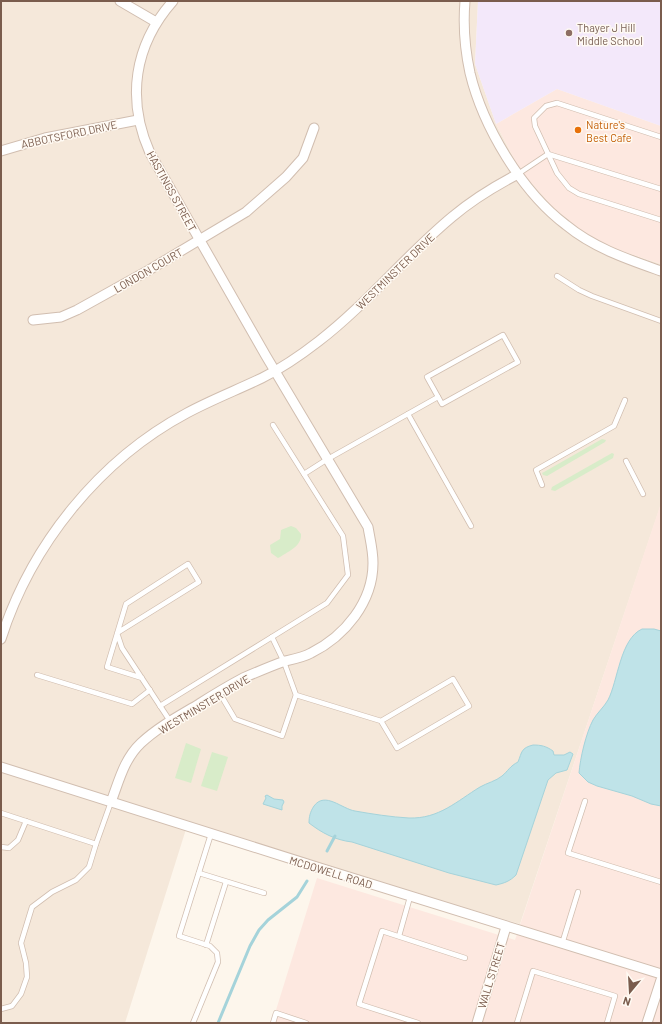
<svg xmlns="http://www.w3.org/2000/svg" width="662" height="1024" font-family="Barlow,sans-serif">
	<style>
		.residential { fill: #f5e8da }
		.commercial { fill: #fde8e0 }
		.education { fill: #f3e8fa }
		.green { fill: #d8ecc9 }
		.water { fill: #bfe3e8; stroke: #a5d3da }
		.lines { fill: none; stroke-linecap: round; stroke-linejoin: round }
		.stream { stroke: #a5d3da; stroke-width: 3 }
		.service-casing { stroke: #d1beb0; stroke-width: 6 }
		.minor-casing { stroke: #d1beb0; stroke-width: 11 }
		.service { stroke: #fff; stroke-width: 4.5 }
		.minor { stroke: #fff; stroke-width: 9 }
		.education-dot { fill: #8d6e63; stroke: #fffaf3; stroke-width: 1.5 }
		.food-dot { fill: #e8710a; stroke: #fffaf3; stroke-width: 1.5 }
		.labels { text-anchor: middle; dominant-baseline: central; stroke-width: 3; stroke-linejoin: round; paint-order: stroke }
		.education-label { font-size: 11px; fill: #785e54; stroke: #fffaf3; text-anchor: start }
		.food-label { font-size: 11px; fill: #c56008; stroke: #fffaf3; text-anchor: start }
		.street-label { font-size: 11px; fill: #7a5c4d; stroke: #fffaf3 }
	</style>
	<rect width="100%" height="100%" fill="#fdf6ec"/>
	<polygon class="residential" points="1,1 478,1 475,64 496,124 520,170 618,250 661,264 661,504 520,924 187,826 125,1023 1,1023"/>
	<g class="commercial">
		<polygon points="557,89 661,126 661,264 618,250 582,232 551,205 520,170 496,124"/>
		<polygon points="661,503 661,1023 272,1023 317,878 515,940"/>
	</g>
	<polygon class="education" points="478,1 661,1 661,126 557,89 496,124 475,64"/>
	<g class="green">
		<polygon points="602,439 606,440 605,442 547,476 543,475 542,473 544,472"/>
		<polygon points="612,453 614,454 613,458 555,491 551,490 552,487"/>
		<path d="M291 526 296 528 301 534C302 546 289 551 280 557L278 558 271 553 270 545 280 539 281 530Z"/>
		<polygon points="186,743 201,749 191,783 175,778"/>
		<polygon points="212,752 228,757 217,791 201,786"/>
	</g>
	<g class="water">
		<path d="M642 629H654L661 631V806L651 804 632 796 597 786 588 782 579 773C580 759 586 733 593 720 597 713 604 707 608 700 618 681 620 639 642 629Z"/>
		<path d="M533 745C541 745 546 746 553 751L554 755H564L570 752 573 754 567 770 556 773 548 780 516 875C510 881 505 883 496 885L449 873 352 842C335 840 322 833 309 823 309 817 310 812 314 806 325 791 342 809 355 811 372 814 391 817 409 818 439 819 457 801 480 787 487 783 496 781 502 776 508 771 510 766 518 762 522 752 521 748 533 745Z"/>
		<polygon points="267,795 274,799 283,800 284,802 282,806 282,810 263,804 266,798 265,796"/>
	</g>
	<g class="lines">
		<g class="stream">
			<polyline points="327,851 335,836"/>
			<polyline points="218,1023 250,946 259,930 268,920 297,897 307,881"/>
		</g>
		<defs>
			<g id="service">
				<polyline points="661,137 557,103 546,106 534,118 535,126 557,173 569,188 579,194 661,220"/>
				<polyline points="518,174 548,154 661,189"/>
				<polyline points="557,276 579,290 592,296 661,321"/>
				<polygon points="503,335 518,362 442,404 427,377"/>
				<polyline points="408,414 471,526"/>
				<polyline points="626,461 643,494"/>
				<polyline points="304,474 326,460 438,397"/>
				<polyline points="542,485 536,470 614,426 625,400"/>
				<polyline points="272,637 327,603 348,575 343,536 273,425"/>
				<polyline points="37,675 132,704 150,690"/>
				<polyline points="142,678 107,667 126,604 188,564 199,582 117,633 122,648 170,721"/>
				<polyline points="219,692 235,719 282,736 296,695"/>
				<polyline points="160,706 272,637 284,662 296,695 381,721 397,748 469,706 453,679 381,721"/>
				<polyline points="585,801 568,853 661,882"/>
				<polyline points="1,813 96,844 111,802"/>
				<polyline points="1,847 9,848 18,840 26,821"/>
				<polyline points="199,873 264,893"/>
				<polyline points="399,936 410,897"/>
				<polyline points="562,944 578,892"/>
				<polyline points="206,945 226,882"/>
				<polyline points="1,1009 12,1006 21,994 27,977 26,963 21,943 32,907 52,892 76,880 89,867 96,844"/>
				<polyline points="193,1023 218,962 217,953 210,946 179,936 211,834"/>
				<polyline points="273,1023 276,1013 306,1023"/>
				<polyline points="418,1023 359,1004 382,931 465,958"/>
				<polyline points="517,1023 533,971 615,996 607,1023"/>
			</g>
			<g id="minor">
				<polyline points="120,1 156,22"/>
				<path d="M465 1C463 25 465 50 470 73 483 127 522 192 566 225 594 248 627 259 661 271"/>
				<polyline points="1,151 45,138 138,120"/>
				<polyline points="33,320 61,317 77,310 149,270 246,212 286,177 303,158 314,128"/>
				<path d="M1 639C31 545 99 460 187 413 211 400 237 390 262 378 282 368 301 355 319 341 367 304 405 256 452 217 472 200 495 186 518 174"/>
				<polyline points="1,767 320,868 661,974"/>
				<path d="M111 802C119 781 124 759 141 743 158 727 179 716 199 704 213 695 228 686 243 678 257 672 271 666 285 661 294 659 304 657 311 653 345 636 373 602 373 563 373 550 370 539 368 527L266 356 150 153C126 99 134 45 173 1"/>
				<polyline points="477,1023 506,927"/>
				<polyline points="647,1023 661,980"/>
			</g>
		</defs>
		<use href="#service" class="service-casing"/>
		<use href="#minor" class="minor-casing"/>
		<use href="#service" class="service"/>
		<use href="#minor" class="minor"/>
	</g>
	<circle class="education-dot" cx="569" cy="33" r="4"/>
	<circle class="food-dot" cx="578" cy="130" r="4"/>
	<g class="labels">
		<g class="education-label">
			<text x="577" y="27">Thayer J Hill<tspan x="577" dy="13">Middle School</tspan></text>
		</g>
		<g class="food-label">
			<text x="586" y="124">Nature's<tspan x="586" dy="13">Best Cafe</tspan></text>
		</g>
		<g class="street-label">
			<text transform="translate(69 134) rotate(-12)">ABBOTSFORD DRIVE</text>
			<text transform="translate(172 191) rotate(61)">HASTINGS STREET</text>
			<text transform="translate(148 270) rotate(-30)">LONDON COURT</text>
			<text transform="translate(395 271) rotate(-44)">WESTMINSTER DRIVE</text>
			<text transform="translate(204 704) rotate(-31)">WESTMINSTER DRIVE</text>
			<text transform="translate(331 872) rotate(17)">MCDOWELL ROAD</text>
			<text transform="translate(491 975) rotate(-73)">WALL STREET</text>
		</g>
	</g>
	<rect width="662" height="1024" fill="none" stroke="#7a5c4d" stroke-width="4"/>
	<g transform="translate(630 992) rotate(198)" stroke="#fffaf3" stroke-width="3" paint-order="stroke">
	<path d="M0-3L7 15L0 10L-7 15Z" fill="#7a5c4d"/>
	<text y="-6" font-size="11" font-weight="bold" text-anchor="middle" fill="#7a5c4d">N</text>
	</g>
</svg>
